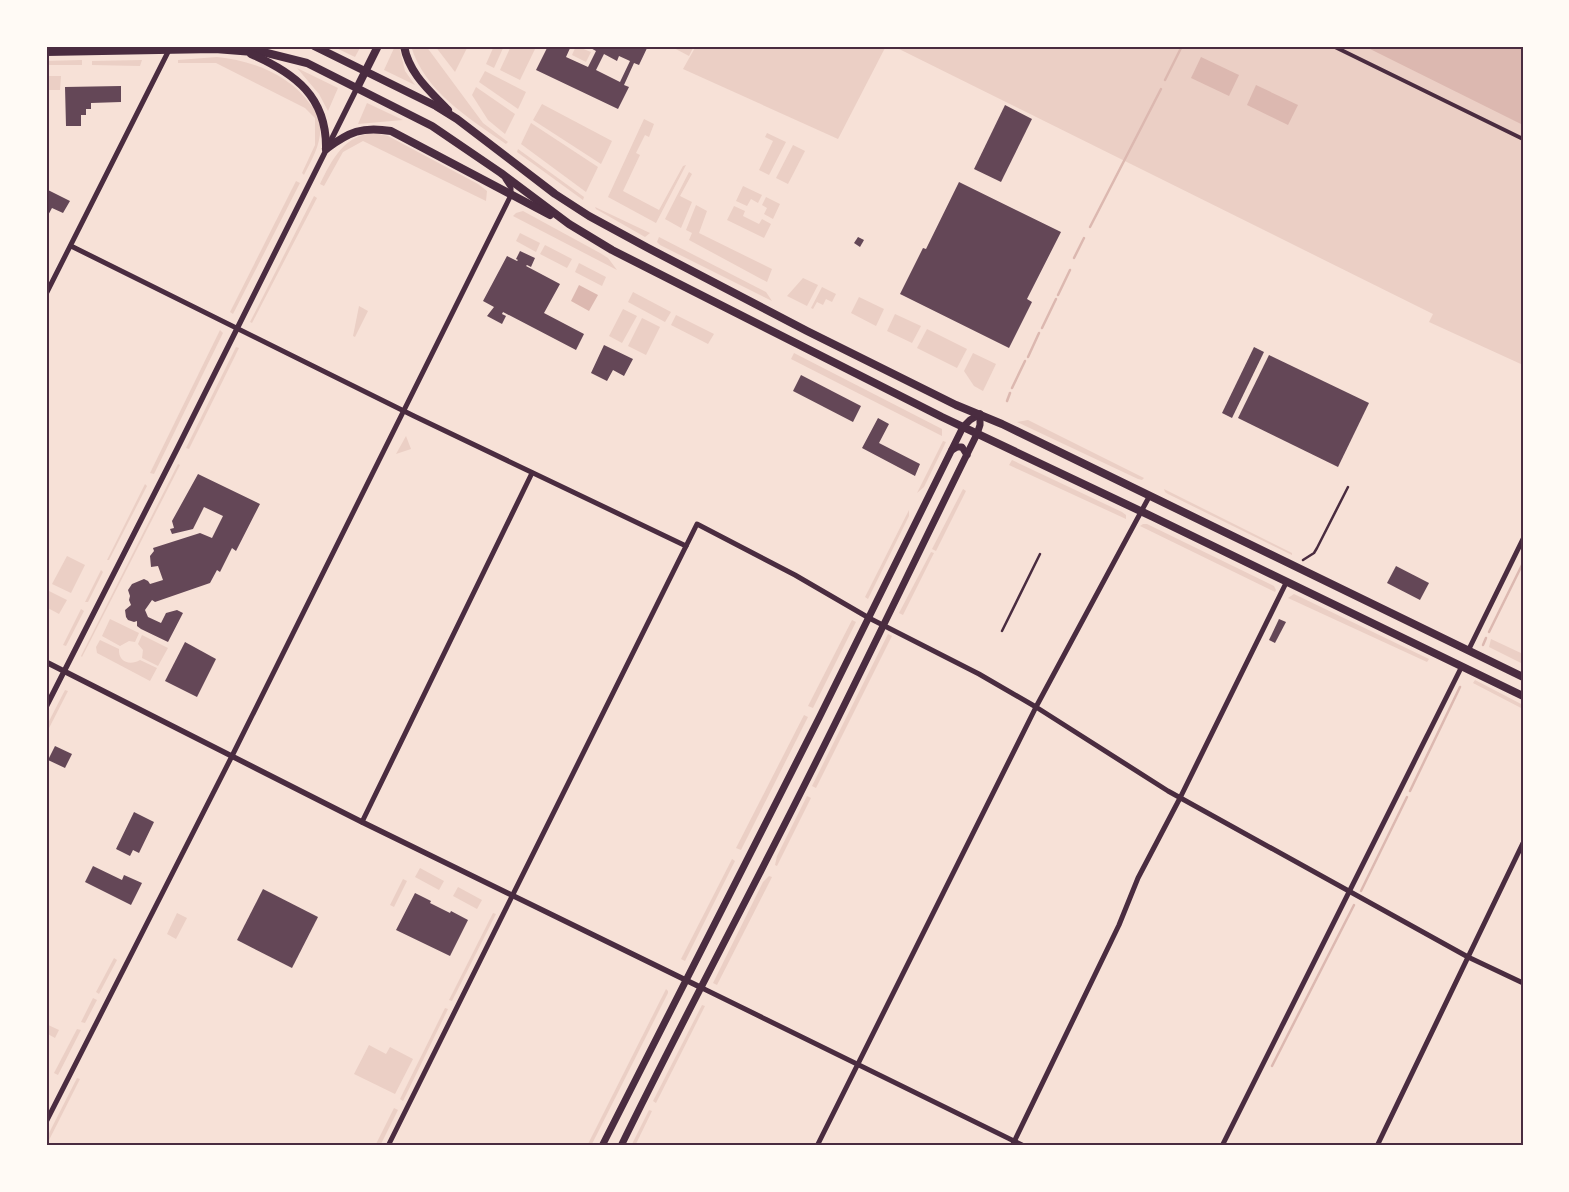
<svg xmlns="http://www.w3.org/2000/svg" width="1569" height="1192" font-family="'Noto Sans',sans-serif">
	<style>
		.green { fill: #ebcfc5 }
		.water { fill: #dcb8b0 }
		.lines { fill: none; stroke-linecap: round; stroke-linejoin: round }
		.stream { stroke: #dcb8b0; stroke-width: 2.5 }
		.building { fill: #644757; fill-rule: evenodd }
		.service { stroke: #4a2c40; stroke-width: 2.5 }
		.pedestrian { stroke: #4a2c40; stroke-width: 4 }
		.minor { stroke: #4a2c40; stroke-width: 5 }
		.tertiary { stroke: #4a2c40; stroke-width: 5.5 }
		.secondary { stroke: #4a2c40; stroke-width: 7 }
		.primary { stroke: #4a2c40; stroke-width: 8 }
		.neatline { fill: none; stroke: #4a2c40; stroke-width: 2 }
	</style>
	<rect width="100%" height="100%" fill="#f7e1d7"/>
	<g class="green">
		<polygon points="332,46 361,46 355,57"/>
		<polygon points="395,46 399,46 405,71 415,85 384,70"/>
		<path d="M411 46H426L483 123 508 142 506 144C470 119 424 91 411 46Z"/>
		<polygon points="435,46 468,46 455,72"/>
		<polygon points="494,46 504,46 494,68 486,64"/>
		<polygon points="511,46 536,47 520,80 500,70"/>
		<polygon points="576,46 591,52 586,62 572,55"/>
		<polygon points="672,46 694,46 689,56 672,47"/>
		<polygon points="696,46 886,46 838,139 683,69"/>
		<polygon points="893,46 1523,46 1523,365 1429,322 1433,314"/>
		<path d="M217 57C251 60 290 75 310 104 315 110 320 116 320 124 322 143 312 159 304 175L302 173 315 145V118L305 108 216 63H178V60Z"/>
		<polygon points="82,60 82,65 46,65 46,61"/>
		<polygon points="142,60 140,66 92,65 92,61"/>
		<polygon points="297,68 338,88 328,111 319,94"/>
		<polygon points="485,71 526,92 518,109 479,82"/>
		<polygon points="46,76 61,76 60,90 46,90"/>
		<polygon points="476,87 515,114 505,134 488,120 472,95"/>
		<polygon points="367,103 403,120 358,124"/>
		<polygon points="542,104 612,141 601,164 533,120"/>
		<polygon points="644,119 654,124 649,137 645,135 636,153 640,155 623,191 659,210 683,166 686,165 656,223 608,197"/>
		<polygon points="531,123 598,167 586,192 521,144"/>
		<path d="M375 133 388 136 478 184 487 191 486 201 363 141 343 152 324 186 320 184C332 159 345 134 375 133Z"/>
		<polygon points="767,133 786,142 769,175 759,170 773,141 765,137"/>
		<polygon points="793,145 805,151 788,184 776,178"/>
		<polygon points="518,149 584,197 583,200 517,152"/>
		<polygon points="689,172 692,174 680,196 692,202 681,228 665,219"/>
		<polygon points="296,181 300,183 233,314 230,312"/>
		<polygon points="743,186 762,195 758,203 751,199 747,206 736,201"/>
		<polygon points="314,196 317,198 252,323 250,322"/>
		<polygon points="766,197 780,204 773,219 764,214 767,208 762,205"/>
		<polygon points="696,205 707,211 699,233 772,269 767,282 689,240 692,233 686,230"/>
		<polygon points="734,206 745,211 743,216 759,224 762,219 771,224 764,238 727,220"/>
		<polygon points="595,207 650,233 645,237 596,209"/>
		<polygon points="523,211 600,253 608,258 617,270 513,216 516,213"/>
		<polygon points="520,233 540,243 536,252 516,241"/>
		<polygon points="659,237 766,292 772,301 660,245 657,242"/>
		<polygon points="545,245 572,259 567,268 540,254"/>
		<polygon points="579,263 606,277 602,286 575,272"/>
		<polygon points="803,278 818,285 807,306 787,296"/>
		<polygon points="822,287 836,294 832,302 826,299 823,305 817,302 813,309 811,308"/>
		<polygon points="633,292 671,312 665,322 628,302"/>
		<polygon points="859,297 884,309 876,326 851,313"/>
		<polygon points="359,306 368,311 355,337 353,336"/>
		<polygon points="623,309 637,316 622,343 609,336"/>
		<polygon points="895,314 921,326 912,343 887,331"/>
		<polygon points="676,315 714,334 708,344 671,325"/>
		<polygon points="642,318 660,327 646,355 628,346"/>
		<polygon points="927,329 967,349 957,368 917,348"/>
		<polygon points="220,330 223,333 154,474 150,473"/>
		<polygon points="236,347 239,348 189,449 186,448"/>
		<polygon points="794,353 942,429 942,436 791,359"/>
		<polygon points="973,353 996,364 983,391 974,386 964,371"/>
		<polygon points="1028,420 1144,478 1142,480 1138,479 1017,422"/>
		<polygon points="406,436 411,449 396,454"/>
		<polygon points="943,441 946,442 924,487 917,493"/>
		<polygon points="1012,460 1122,512 1126,515 1126,519 1009,465"/>
		<polygon points="178,464 180,465 82,657 81,656"/>
		<polygon points="145,484 147,486 109,560 107,560"/>
		<polygon points="963,489 966,491 936,551 932,549"/>
		<polygon points="1164,489 1292,553 1292,555 1168,494 1165,492"/>
		<polygon points="909,510 909,516 868,599 865,597"/>
		<polygon points="1143,524 1147,524 1274,586 1276,590 1275,592 1140,526"/>
		<polygon points="931,552 934,553 903,615 899,613"/>
		<polygon points="67,556 85,565 71,593 52,584"/>
		<polygon points="101,570 103,572 88,602 85,602"/>
		<polygon points="49,591 67,600 59,614 46,607 46,596"/>
		<polygon points="1294,594 1429,659 1427,662 1288,598"/>
		<polygon points="81,609 84,611 66,646 63,645"/>
		<polygon points="110,619 139,633 135,642 129,641 120,646 102,636"/>
		<polygon points="852,620 856,622 813,708 808,706"/>
		<polygon points="888,634 892,636 816,788 812,786"/>
		<polygon points="142,635 168,648 158,666 142,658 143,650 138,644"/>
		<polygon points="1491,639 1523,654 1523,664 1489,647"/>
		<path d="M100 640 119 649C118 662 130 666 140 660L157 668 150 681 97 653 96 647Z"/>
		<polygon points="1475,680 1523,705 1523,709 1473,683"/>
		<polygon points="65,690 68,691 46,734 46,727"/>
		<polygon points="804,715 808,717 741,850 736,848"/>
		<polygon points="807,796 811,798 777,866 775,865 777,856"/>
		<polygon points="732,859 735,861 685,961 681,959"/>
		<polygon points="420,868 444,881 439,890 415,877"/>
		<polygon points="769,876 772,877 717,985 713,983 763,882"/>
		<polygon points="403,879 407,881 394,907 390,905"/>
		<polygon points="458,887 482,900 477,909 453,896"/>
		<polygon points="177,913 187,918 176,939 167,934"/>
		<polygon points="493,913 496,914 452,1001 449,1000"/>
		<polygon points="114,958 117,960 99,994 96,992"/>
		<polygon points="666,989 668,991 668,993 591,1146 587,1146"/>
		<polygon points="93,998 97,1000 85,1023 81,1022"/>
		<polygon points="702,1005 705,1006 656,1103 653,1101"/>
		<polygon points="445,1008 448,1009 403,1101 400,1099"/>
		<polygon points="46,1024 59,1030 55,1038 46,1033"/>
		<polygon points="77,1029 81,1030 58,1075 54,1073"/>
		<polygon points="369,1045 386,1054 390,1047 413,1059 395,1094 354,1074"/>
		<polygon points="77,1078 80,1079 46,1146 46,1139"/>
		<polygon points="394,1108 398,1110 380,1146 375,1146"/>
		<polygon points="649,1110 652,1111 635,1146 631,1146"/>
	</g>
	<g class="water">
		<polygon points="1364,46 1523,46 1523,125"/>
		<polygon points="1201,57 1239,75 1229,96 1191,78"/>
		<polygon points="1256,85 1298,105 1288,125 1247,105"/>
		<polygon points="579,285 598,295 589,311 571,301"/>
	</g>
	<g class="lines">
		<g class="stream">
			<polyline points="1165,80 1182,46"/>
			<polyline points="1090,227 1161,89"/>
			<polyline points="1074,258 1084,238"/>
			<polyline points="1058,295 1070,270"/>
			<polyline points="1042,328 1056,299"/>
			<polyline points="1028,357 1039,333"/>
			<polyline points="1012,388 1025,361"/>
			<polyline points="1007,401 1010,393"/>
			<polyline points="1489,632 1523,563"/>
			<polyline points="1483,645 1486,638"/>
			<polyline points="1410,791 1460,687"/>
			<polyline points="1361,891 1407,797"/>
			<polyline points="1272,1066 1354,905"/>
		</g>
	</g>
	<g class="building">
		<path d="M548 46H571L566 57 588 67 596 51 587 46H648L639 65 634 63 624 85 629 87 618 109 536 70ZM604 54 617 61 619 56 630 61 620 82 596 70Z"/>
		<polygon points="121,86 121,102 91,103 91,109 86,109 86,115 81,115 81,126 66,126 65,87"/>
		<polygon points="1005,105 1032,119 1001,182 974,169"/>
		<polygon points="959,182 1061,232 1027,299 1032,302 1009,348 900,294 923,248 926,249"/>
		<polygon points="46,189 70,201 63,213 52,208 46,219"/>
		<polygon points="858,237 864,240 860,247 854,243"/>
		<polygon points="520,251 535,258 531,267 527,265 526,266 560,284 544,313 584,334 576,350 503,312 502,314 506,316 502,324 487,316 494,307 483,301 507,256 517,261 518,260 516,259"/>
		<polygon points="604,345 633,359 624,376 613,370 607,381 591,373"/>
		<polygon points="1254,347 1264,352 1232,418 1222,413"/>
		<polygon points="1269,355 1369,403 1338,467 1238,418"/>
		<polygon points="801,375 861,406 853,422 793,391"/>
		<polygon points="878,418 889,424 879,443 920,464 915,476 862,448"/>
		<polygon points="198,474 260,504 236,551 232,548 220,572 217,570 210,583 155,602 152,600 145,610 148,617 161,623 166,613 177,610 183,613 168,642 141,629 137,626 137,621 134,622 128,620 126,617 125,610 131,605 129,600 130,596 128,590 132,584 144,579 148,581 150,584 163,580 158,566 151,567 150,556 154,551 153,548 200,533 212,538 223,516 204,507 193,529 172,534 170,529 174,528 172,521"/>
		<polygon points="1396,566 1429,583 1420,600 1387,583"/>
		<polygon points="1279,619 1286,622 1275,643 1269,640"/>
		<polygon points="185,642 216,659 197,697 165,681"/>
		<polygon points="55,746 72,754 65,768 48,760"/>
		<polygon points="134,812 154,822 139,853 133,850 130,856 116,849"/>
		<polygon points="93,866 122,880 124,875 142,883 131,905 85,882"/>
		<polygon points="263,889 318,917 292,968 237,940"/>
		<polygon points="415,893 431,901 430,903 450,913 451,911 468,920 450,956 396,930"/>
	</g>
	<g class="lines">
		<g class="service">
			<polyline points="1303,560 1314,553 1317,548 1348,487"/>
			<polyline points="1002,631 1040,554"/>
		</g>
		<polyline class="pedestrian" points="1333,46 1523,139"/>
		<g class="minor">
			<polyline points="71,246 414,416 686,546"/>
			<polyline points="46,294 169,50"/>
			<polyline points="1468,651 1523,539"/>
			<polyline points="362,822 532,473"/>
			<polyline points="700,987 1024,1146"/>
			<polyline points="46,1122 232,756 511,195 511,188 505,179"/>
			<polyline points="388,1146 697,524 795,575 869,618 979,674 1036,707 1168,791 1468,957 1523,983"/>
			<polyline points="817,1146 1036,707 1149,497"/>
			<polyline points="1012,1146 1119,925 1138,878 1180,798 1287,581"/>
			<polyline points="1222,1146 1462,666"/>
			<polyline points="1377,1146 1523,843"/>
		</g>
		<g class="tertiary">
			<polyline points="46,662 362,822 700,987"/>
			<polyline points="46,707 177,449 357,88"/>
		</g>
		<g class="secondary">
			<polyline points="952,450 957,447 962,447 967,455"/>
			<polyline points="602,1146 819,718 963,427 970,420 980,414"/>
			<path d="M621 1146C680 1025 744 906 804 786 863 669 919 551 977 434L980 425V414"/>
		</g>
		<g class="primary">
			<polyline points="314,46 436,106 457,119 555,194 589,216 648,248 807,331 956,405 1002,424 1523,677"/>
			<path d="M404 46C409 74 430 91 448 110"/>
			<polyline points="46,52 215,49 267,53 307,63 432,126 501,173 569,224 612,250 942,417 1153,517 1523,696"/>
			<path d="M251 54C295 73 327 97 326 149"/>
			<polyline points="357,88 378,46"/>
			<path d="M326 149C349 132 362 126 391 131L550 215"/>
		</g>
	</g>
	<rect width="1569" height="1192" fill="none" stroke="#fffaf5" stroke-width="95"/>
	<rect x="48" y="48" width="1474" height="1096" class="neatline"/>
</svg>
